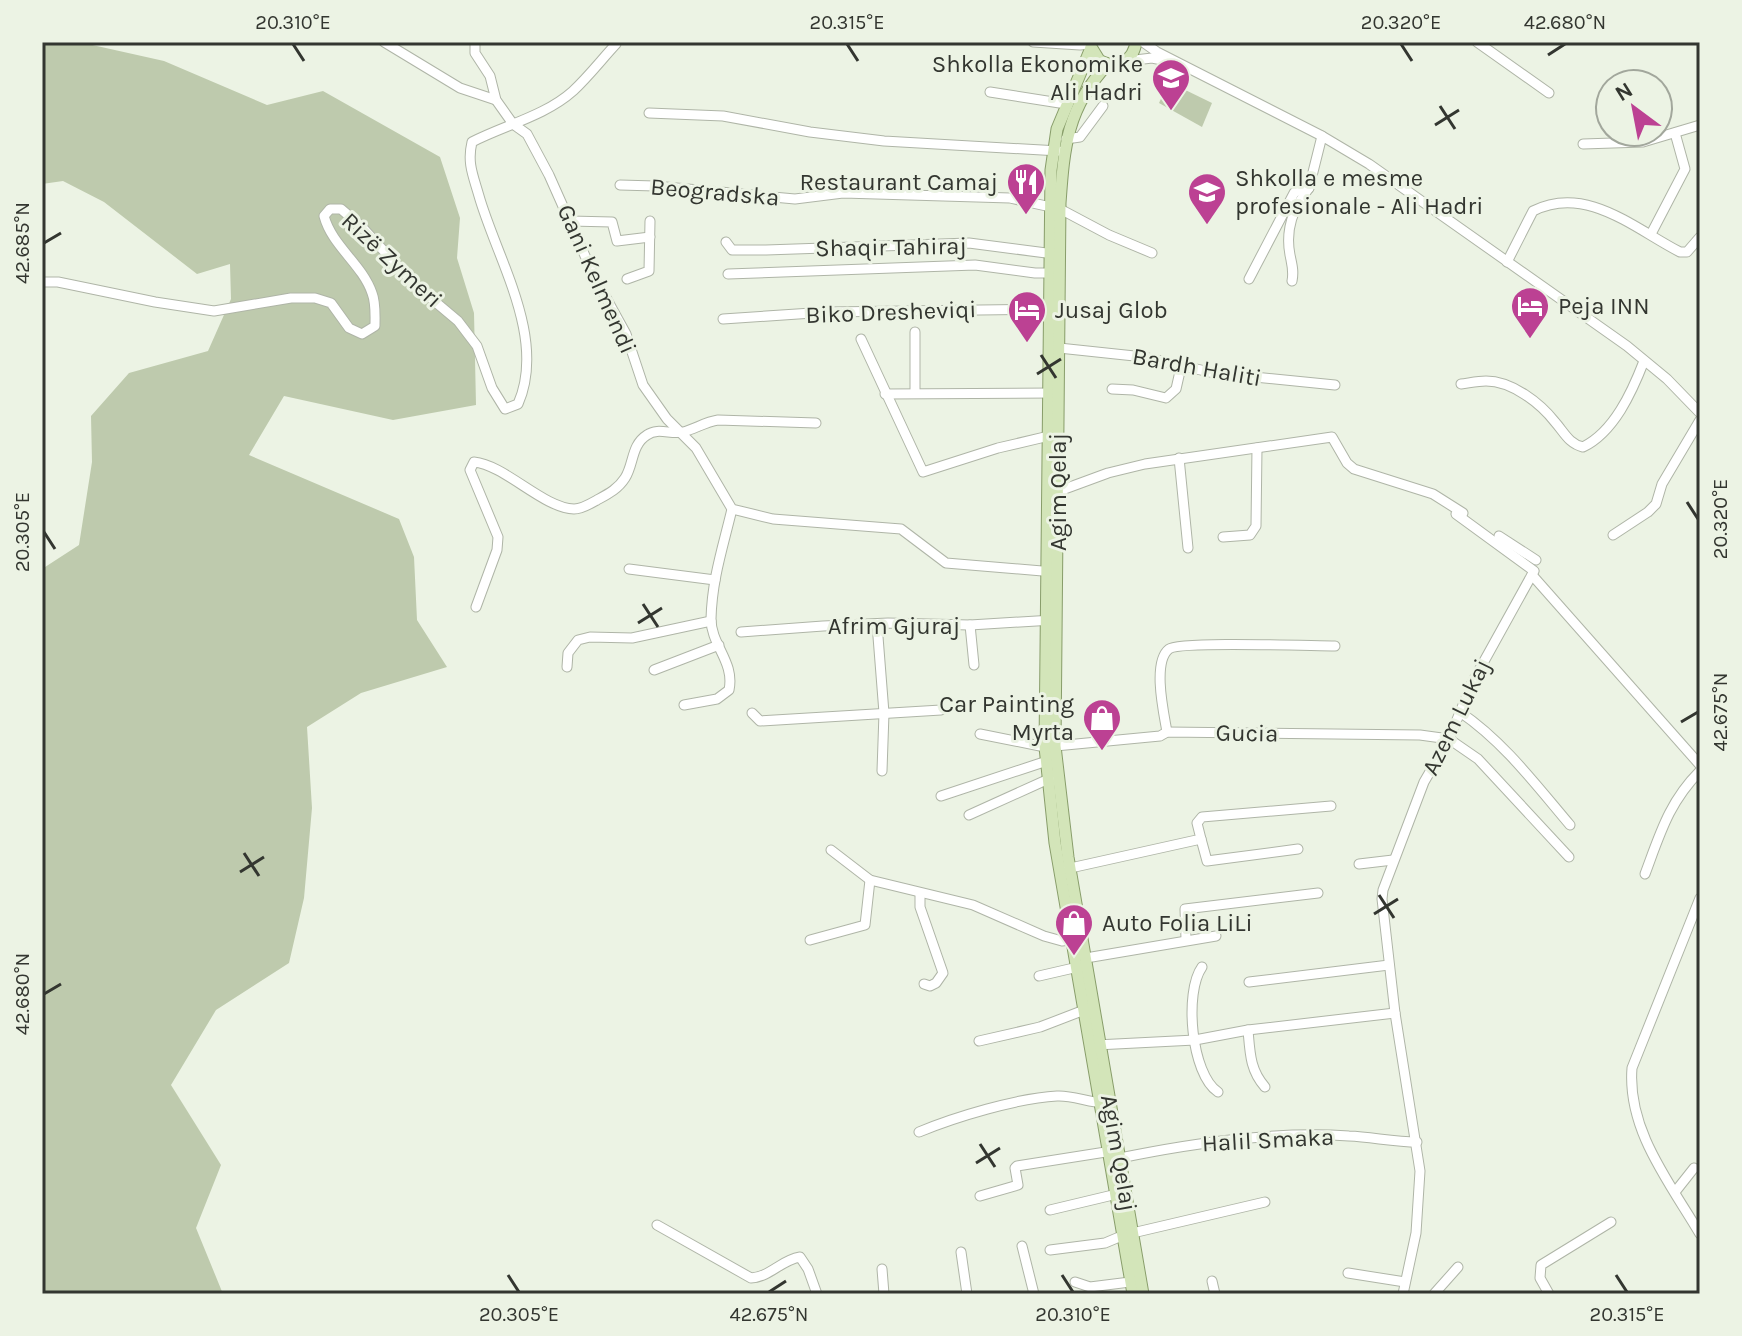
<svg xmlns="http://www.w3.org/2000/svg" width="1742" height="1336" font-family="Karla,sans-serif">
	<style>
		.green { fill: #becaad }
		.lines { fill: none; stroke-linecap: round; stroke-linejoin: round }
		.minor-casing { stroke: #afb5a7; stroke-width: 11 }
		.major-casing { stroke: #889d6a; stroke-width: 13 }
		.minor { stroke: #fff; stroke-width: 9 }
		.major { stroke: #d3e5b9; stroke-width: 11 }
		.ticks { fill: none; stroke: #333630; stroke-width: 3 }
		.labels { text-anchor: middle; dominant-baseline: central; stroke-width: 6; stroke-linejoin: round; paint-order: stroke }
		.poi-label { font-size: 24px; fill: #333630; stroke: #ecf3e4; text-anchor: start }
		.street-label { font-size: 24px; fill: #333630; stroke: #ecf3e4 }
		.neatline { fill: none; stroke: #333630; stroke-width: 3 }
		.ticks-label { font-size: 20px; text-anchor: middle; fill: #333630 }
	</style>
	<rect width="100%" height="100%" fill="#ecf3e4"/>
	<g class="green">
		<polygon points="42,42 79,42 164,61 267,105 323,91 440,157 460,218 457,258 474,313 476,405 393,420 284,396 249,455 399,519 414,557 417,620 447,667 361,693 307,727 312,808 304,898 289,963 216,1010 171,1085 221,1165 196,1228 223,1294 42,1294 42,569 79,545 92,462 91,416 129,373 208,351 231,299 230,264 197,274 104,202 63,181 42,184"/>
		<polygon points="1169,82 1212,103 1202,127 1159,103"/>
	</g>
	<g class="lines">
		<defs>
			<g id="minor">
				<polyline points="384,42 460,88 496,100"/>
				<polyline points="475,42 475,53 490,76 496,100 513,124 527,134 549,175 594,276 626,334 643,385 667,419 696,448 732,509 773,519 901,529 946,563 1054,572"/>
				<polyline points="1033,42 1080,45 1090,44"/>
				<polyline points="1143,42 1157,52 1322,136 1369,164 1627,346 1667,379 1700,413"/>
				<polyline points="1477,42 1549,93"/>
				<polyline points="1127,61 1152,58 1167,61"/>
				<polyline points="990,92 1066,104"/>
				<polyline points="649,113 723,116 810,132 884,141 1059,151"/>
				<polyline points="1066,139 1080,137 1103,106"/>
				<polyline points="1583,144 1643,142 1700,125"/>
				<polyline points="620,185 655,186 795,199 843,193 1010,198 1060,209 1109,235 1152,253"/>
				<polyline points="570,221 612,222 617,241 650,237"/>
				<polyline points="1651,234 1685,169 1675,133"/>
				<polyline points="726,242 732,250 766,250 969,243 1054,254"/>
				<path d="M1507 262 1533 211C1586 184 1635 229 1680 252H1687L1700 237"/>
				<polyline points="728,274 975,265 1035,273 1055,273"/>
				<polyline points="627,279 649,271 650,221"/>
				<polyline points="1249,279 1294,193 1301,188 1309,188 1322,136"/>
				<path d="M1292 281C1294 271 1292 265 1290 255 1285 229 1293 208 1309 188"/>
				<path d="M42 282H58L155 302 214 311 291 298H315L331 303 349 328 362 334 375 326C375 316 376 303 372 293 362 264 332 246 324 216L330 209H341L362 227 414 284 458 321 477 346 492 388 505 409 518 404C547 338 497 259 479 196 473 175 467 163 472 142 505 125 545 116 573 91 589 76 602 59 616 44"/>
				<polyline points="723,319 827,312 1055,309"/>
				<polyline points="915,332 915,393"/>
				<polyline points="861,339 923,472 998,448 1049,436"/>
				<polyline points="1059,348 1144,357 1214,373 1335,385"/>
				<path d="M1461 384C1469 383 1478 381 1486 381 1512 381 1540 403 1555 422 1564 432 1569 444 1583 447 1614 432 1632 392 1644 361"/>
				<polyline points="1112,389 1133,390 1166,398 1176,389 1181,367"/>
				<polyline points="885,394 1054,393"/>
				<polyline points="1179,458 1188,548"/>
				<polyline points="1051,494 1108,473 1145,464 1332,437 1347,463 1354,469 1433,494 1463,513"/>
				<polyline points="1613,535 1648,512 1656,504 1662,484 1700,420"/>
				<polyline points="1499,536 1536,560"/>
				<polyline points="1223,537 1250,535 1256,526 1257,448"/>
				<polyline points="629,569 715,580"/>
				<polyline points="1532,575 1700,765"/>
				<path d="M476 607 497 550 498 537 470 470 474 462C505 465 543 508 574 509 582 509 590 504 597 500 608 494 618 489 625 478 634 464 631 445 647 435 658 427 671 435 683 432 695 429 705 422 718 420L816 423"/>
				<polyline points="877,624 884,713 882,771"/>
				<polyline points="970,625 974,665"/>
				<polyline points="741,632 823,626 888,623 970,625 1053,620"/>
				<polyline points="567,667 568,653 578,640 590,637 632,638 711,621"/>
				<polyline points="654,670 719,645"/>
				<path d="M684 705 717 699 729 690C735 662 711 645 711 619 712 579 723 547 732 509"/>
				<path d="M1460 712C1504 742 1536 785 1570 825"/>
				<polyline points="752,713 760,721 941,710"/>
				<path d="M1167 732C1164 714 1152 662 1169 649 1179 641 1313 646 1335 646"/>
				<polyline points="980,734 1045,747 1160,736 1167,732 1420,735 1449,739 1478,759 1569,857"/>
				<polyline points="941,796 1047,761"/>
				<polyline points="969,815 1053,777"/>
				<polyline points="1201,839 1207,861 1298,849"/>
				<polyline points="831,850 870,880 973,905 1044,936 1062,941 1078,939"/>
				<polyline points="1359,864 1393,860"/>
				<polyline points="1066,869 1201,839 1197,823 1202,817 1331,806"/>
				<path d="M1645 874C1660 834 1669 802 1700 771"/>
				<polyline points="920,893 920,907 943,973 936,983 930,986 924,984"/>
				<path d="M1700 898 1632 1068C1627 1130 1670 1183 1700 1234"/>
				<polyline points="1186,939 1185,909 1318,893"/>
				<polyline points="810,940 865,925 870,880"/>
				<polyline points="1086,958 1216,936"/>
				<path d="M1202 967C1184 992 1191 1074 1218 1092"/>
				<polyline points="1039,976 1078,967"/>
				<polyline points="1249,982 1389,965"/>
				<path d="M1248 1030C1250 1053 1250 1070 1265 1087"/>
				<polyline points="979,1041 1040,1027 1087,1009"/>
				<polyline points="1096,1045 1195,1040 1248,1030 1395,1013"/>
				<path d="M919 1132C955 1117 1018 1098 1057 1096 1073 1095 1089 1103 1106 1103"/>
				<path d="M1120 1158C1194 1143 1273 1131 1349 1136 1372 1137 1394 1142 1417 1142"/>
				<polyline points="1675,1192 1694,1168"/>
				<polyline points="980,1196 1018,1185 1015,1168 1017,1166 1112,1151"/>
				<polyline points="1050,1210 1117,1194"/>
				<path d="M657 1225 751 1278C770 1277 781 1260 800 1257L808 1269 817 1294"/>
				<polyline points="1022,1246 1034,1294"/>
				<polyline points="1050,1250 1105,1243 1124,1235 1265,1202"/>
				<polyline points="961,1252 967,1294"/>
				<polyline points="882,1269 884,1294"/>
				<polyline points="1348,1273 1405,1282"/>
				<polyline points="1212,1281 1215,1294"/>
				<polyline points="1075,1282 1090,1287 1130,1282"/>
				<polyline points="1403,1294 1416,1233 1420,1171 1395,1013 1382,899 1383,890 1424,782 1449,739 1472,683 1534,571 1456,514"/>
				<polyline points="1434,1294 1458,1267"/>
				<polyline points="1549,1294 1540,1278 1541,1265 1611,1222"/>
			</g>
			<g id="major">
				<path d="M1091 47 1099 60C1116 70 1133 62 1136 42"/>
				<polyline points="1091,48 1057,129 1051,170 1045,747 1055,843 1133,1294"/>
				<path d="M1108 64C1067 107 1064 147 1060 203L1055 746 1068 857 1143 1294"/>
			</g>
		</defs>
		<use href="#minor" class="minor-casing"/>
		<use href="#major" class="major-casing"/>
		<use href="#minor" class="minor"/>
		<use href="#major" class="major"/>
	</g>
	<path class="ticks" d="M293 44 304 61M847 44 858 61M1401 44 1412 61M1548 55 1565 44M1440 106 1455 129M1435 125 1459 110M44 243 61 233M1041 355 1056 378M1037 374 1061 359M1687 502 1698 519M44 532 55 549M643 604 658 627M638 623 662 608M1681 722 1698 712M244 853 259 876M240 872 264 857M1379 895 1394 918M1374 914 1398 899M44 994 61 984M980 1144 995 1167M976 1163 1000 1148M508 1275 519 1292M1062 1275 1073 1292M1616 1275 1627 1292M769 1292 786 1281"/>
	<defs>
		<symbol id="school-pin" viewBox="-11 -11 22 30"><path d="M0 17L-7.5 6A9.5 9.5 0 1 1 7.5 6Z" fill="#bc4193" stroke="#ecf3e4"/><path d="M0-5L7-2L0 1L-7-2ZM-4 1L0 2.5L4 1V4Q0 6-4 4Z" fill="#fff"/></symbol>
		<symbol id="restaurant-pin" viewBox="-11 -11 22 30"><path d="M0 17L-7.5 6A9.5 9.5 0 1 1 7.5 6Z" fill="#bc4193" stroke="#ecf3e4"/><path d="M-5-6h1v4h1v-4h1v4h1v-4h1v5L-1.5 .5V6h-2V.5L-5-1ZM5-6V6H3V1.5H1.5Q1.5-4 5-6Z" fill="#fff"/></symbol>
		<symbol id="hotel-pin" viewBox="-11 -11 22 30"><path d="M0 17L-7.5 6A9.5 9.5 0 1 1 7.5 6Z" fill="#bc4193" stroke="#ecf3e4"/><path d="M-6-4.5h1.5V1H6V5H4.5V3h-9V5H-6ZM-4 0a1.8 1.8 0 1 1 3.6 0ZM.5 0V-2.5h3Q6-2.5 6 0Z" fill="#fff"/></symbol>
		<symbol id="shop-pin" viewBox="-11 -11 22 30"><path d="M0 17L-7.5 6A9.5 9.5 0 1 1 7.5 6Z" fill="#bc4193" stroke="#ecf3e4"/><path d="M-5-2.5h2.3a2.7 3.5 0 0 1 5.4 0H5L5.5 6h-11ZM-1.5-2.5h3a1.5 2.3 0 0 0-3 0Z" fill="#fff"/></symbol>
	</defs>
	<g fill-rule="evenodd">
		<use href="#school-pin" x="1149" y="56" width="44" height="60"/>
		<use href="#restaurant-pin" x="1004" y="160" width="44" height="60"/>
		<use href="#school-pin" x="1185" y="170" width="44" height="60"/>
		<use href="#hotel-pin" x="1508" y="284" width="44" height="60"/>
		<use href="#hotel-pin" x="1005" y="288" width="44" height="60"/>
		<use href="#shop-pin" x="1080" y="696" width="44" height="60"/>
		<use href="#shop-pin" x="1052" y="901" width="44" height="60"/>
	</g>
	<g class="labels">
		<g class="poi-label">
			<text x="1143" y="64" text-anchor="end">Shkolla Ekonomike<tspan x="1143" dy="28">Ali Hadri</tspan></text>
			<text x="1235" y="178">Shkolla e mesme<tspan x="1235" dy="28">profesionale - Ali Hadri</tspan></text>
			<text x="998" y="182" text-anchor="end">Restaurant Camaj</text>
			<text x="1558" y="306">Peja INN</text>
			<text x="1055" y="310">Jusaj Glob</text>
			<text x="1074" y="704" text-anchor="end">Car Painting<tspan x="1074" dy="28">Myrta</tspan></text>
			<text x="1102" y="923">Auto Folia LiLi</text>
		</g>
		<g class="street-label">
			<text transform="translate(715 192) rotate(5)">Beogradska</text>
			<text transform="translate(891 247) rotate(-1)">Shaqir Tahiraj</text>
			<text transform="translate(392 260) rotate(43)">Rizë Zymeri</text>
			<text transform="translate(597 279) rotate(66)">Gani Kelmendi</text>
			<text transform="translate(891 312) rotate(-2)">Biko Dresheviqi</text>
			<text transform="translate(1197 367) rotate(10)">Bardh Haliti</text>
			<text transform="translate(1058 492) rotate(-90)">Agim Qelaj</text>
			<text x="894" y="626">Afrim Gjuraj</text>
			<text transform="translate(1456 717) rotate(-64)">Azem Lukaj</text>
			<text transform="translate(1247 733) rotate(1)">Gucia</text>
			<text transform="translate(1268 1140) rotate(-3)">Halil Smaka</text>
			<text transform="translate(1119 1153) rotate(80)">Agim Qelaj</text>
		</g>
	</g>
	<rect width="1742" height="1336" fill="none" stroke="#ecf3e4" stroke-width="88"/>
	<g transform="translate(1634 108) rotate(328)"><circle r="38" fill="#ecf3e4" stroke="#a2a79c" stroke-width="2"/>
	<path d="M0-6L14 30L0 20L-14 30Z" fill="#bc4193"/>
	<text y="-12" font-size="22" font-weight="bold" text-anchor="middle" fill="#333630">N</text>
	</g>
	<rect x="44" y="44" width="1654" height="1248" class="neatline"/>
	<g class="ticks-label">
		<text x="293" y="29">20.310°E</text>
		<text x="847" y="29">20.315°E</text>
		<text x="1401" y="29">20.320°E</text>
		<text x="1565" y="29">42.680°N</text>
		<text transform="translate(22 243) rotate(-90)" y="7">42.685°N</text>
		<text transform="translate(1720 519) rotate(-90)" y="7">20.320°E</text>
		<text transform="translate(22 532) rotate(-90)" y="7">20.305°E</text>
		<text transform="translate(1720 712) rotate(-90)" y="7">42.675°N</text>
		<text transform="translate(22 994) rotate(-90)" y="7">42.680°N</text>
		<text x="519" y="1321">20.305°E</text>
		<text x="769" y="1321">42.675°N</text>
		<text x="1073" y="1321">20.310°E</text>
		<text x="1627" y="1321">20.315°E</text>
	</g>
</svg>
